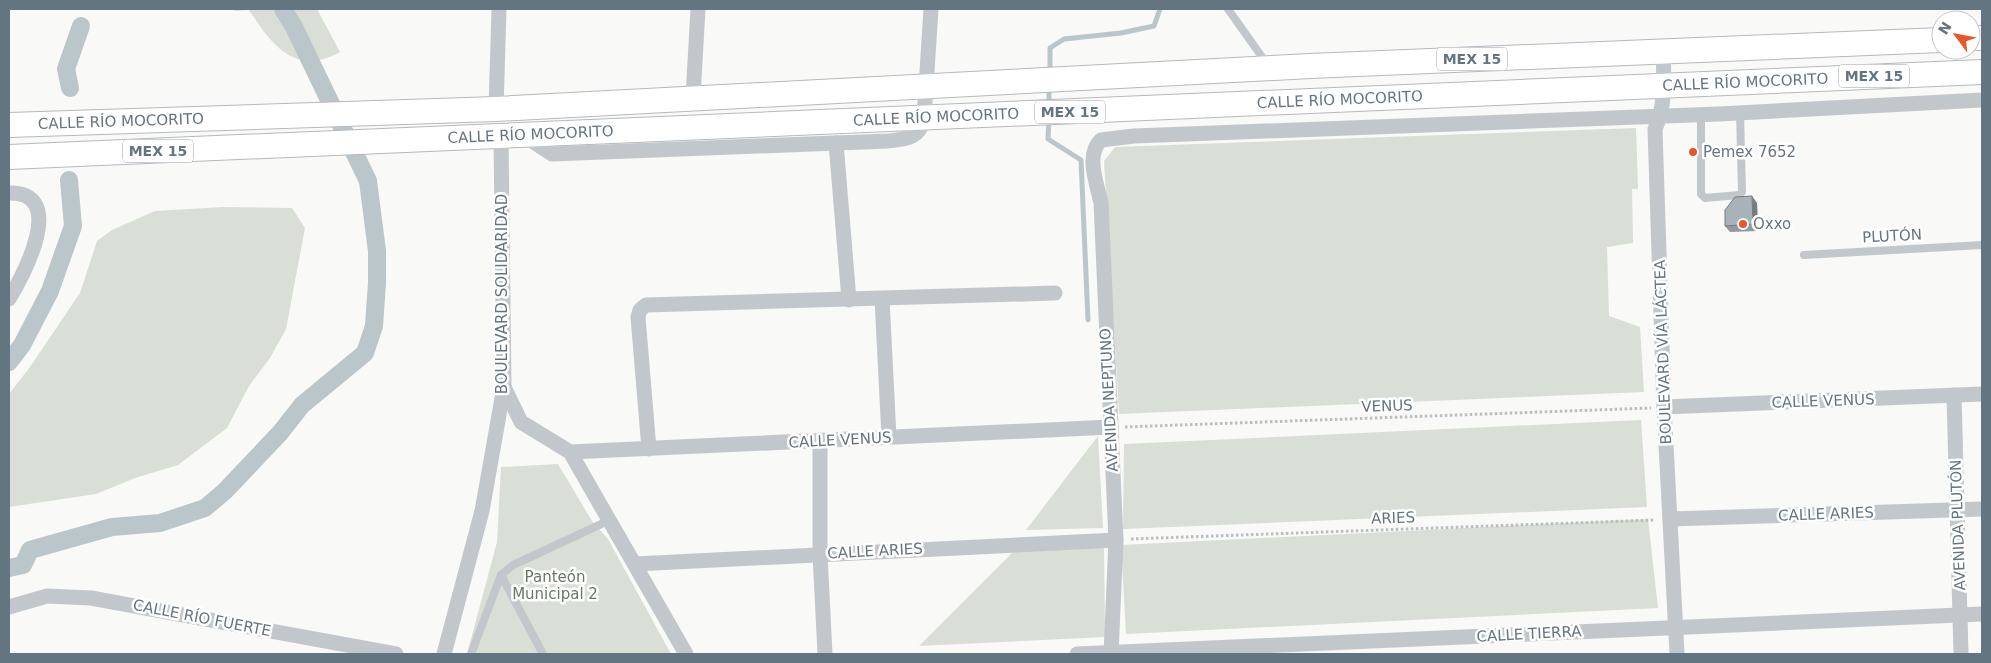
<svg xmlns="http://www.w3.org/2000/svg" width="1991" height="663" font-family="'DejaVu Sans',sans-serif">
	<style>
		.green { fill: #d9ded6 }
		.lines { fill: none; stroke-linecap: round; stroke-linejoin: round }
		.stream { stroke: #bac6ca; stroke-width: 5 }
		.canal { stroke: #bac6ca; stroke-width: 18 }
		.primary-casing { stroke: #b4b9bd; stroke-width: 26 }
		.path { stroke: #babec1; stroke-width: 3; stroke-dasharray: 2.5 2.5; stroke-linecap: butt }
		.lane { stroke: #c2c7cb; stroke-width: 8 }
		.street { stroke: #c2c7cb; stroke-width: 15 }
		.primary { stroke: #fff; stroke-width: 24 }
		.wall { fill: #91999e }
		.shaded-wall { fill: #767d81 }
		.building { fill: #a9b2b8; stroke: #767d81 }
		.poi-dot { fill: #e75729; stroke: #fff; stroke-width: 2 }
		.labels { text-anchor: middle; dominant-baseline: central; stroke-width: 5; stroke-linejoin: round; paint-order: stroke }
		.shield { fill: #fff; stroke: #929ea8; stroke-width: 1 }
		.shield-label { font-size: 14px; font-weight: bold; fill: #647582 }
		.street-label { font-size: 15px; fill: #647582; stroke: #fff }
		.poi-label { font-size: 15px; fill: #647582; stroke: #fff; text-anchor: start }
		.park-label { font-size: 15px; fill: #677a63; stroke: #fff }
	</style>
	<rect width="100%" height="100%" fill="#f9f9f7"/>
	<g class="green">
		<path d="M233 9H317L340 52C295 77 272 45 249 10L235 11Z"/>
		<polygon points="1636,128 1638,189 1632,189 1633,243 1607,247 1609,316 1640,327 1644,392 1119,414 1104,161 1115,147"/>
		<polygon points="224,207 292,208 305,228 286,329 270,358 249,386 227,428 178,465 135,478 96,494 9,507 9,394 30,367 80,293 97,241 112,230 155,211"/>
		<polygon points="1641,420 1647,507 1123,529 1124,444"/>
		<polygon points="1098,436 1103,528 1026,530"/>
		<polygon points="558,464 592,521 608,539 671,654 467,654 497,542 501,467"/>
		<polygon points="1648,519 1658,608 1126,634 1121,545"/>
		<polygon points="1104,545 1105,637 919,646 1015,550"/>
	</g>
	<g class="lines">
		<g class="stream">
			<polyline points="1050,74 1050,48 1064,39 1121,33 1154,26 1160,9"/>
			<polyline points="1049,107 1049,85"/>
			<polyline points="1049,118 1048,139 1081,160 1088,320"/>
		</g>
		<g class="canal">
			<polyline points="70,88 66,69 81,26"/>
			<polyline points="9,362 22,345 50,291 73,226 69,180"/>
			<polyline points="9,568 23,565 30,550 112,527 160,523 205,508 225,491 280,433 302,405 365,353 374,326 377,283 377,251 368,181 294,27 283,9"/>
		</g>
		<defs>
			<g id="primary">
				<polyline points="1971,38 1982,38"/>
				<path id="s1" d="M9 125 496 109 1310 66 1941 40"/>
				<path id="s2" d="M9 157 1982 72"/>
			</g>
		</defs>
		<use href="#primary" class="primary-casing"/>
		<g class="path">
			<polyline points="1125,427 1651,408"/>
			<polyline points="1131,539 1655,520"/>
		</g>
		<g class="lane">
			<polyline points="1228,9 1267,64"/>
			<polyline points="1701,114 1701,194 1705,198 1739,195 1742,192 1740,112"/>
			<polyline points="1804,255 1982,245"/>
			<polyline points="471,654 501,575"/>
			<polyline points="543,654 501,575 513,565 610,520"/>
		</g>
		<g class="street">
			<path d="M1663 52C1664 78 1666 105 1655 129L1664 407 1677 654"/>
			<polyline points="693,97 698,9"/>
			<polyline points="496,109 499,9"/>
			<path d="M523 135 552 154 888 141C907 139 920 138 924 118L931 9"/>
			<polyline points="836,143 849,300"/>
			<path d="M9 193C68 192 24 274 9 299"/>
			<polyline points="882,299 889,437"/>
			<polyline points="504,387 521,422 570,452 686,654"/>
			<polyline points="1954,395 1961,654"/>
			<polyline points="1664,407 1982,394"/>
			<polyline points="820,440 820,554 825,654"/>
			<polyline points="649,449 638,317 640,310 646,305 1055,293"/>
			<polyline points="570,452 1111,427"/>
			<polyline points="1670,519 1982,509"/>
			<polyline points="635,564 1116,540"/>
			<polyline points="9,607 47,596 91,598 396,654"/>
			<polyline points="444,654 482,511 504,387 501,136"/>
			<polyline points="1077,654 1982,614"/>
			<path d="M1111 654 1116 540 1101 203C1097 184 1085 155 1101 140L1134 136 1719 114 1982 100"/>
		</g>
		<use href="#primary" class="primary"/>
	</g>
	<polygon class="wall" points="1757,203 1758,231 1730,232 1725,226"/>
	<polygon class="shaded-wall" points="1752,196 1757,203 1758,231 1753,224"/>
	<polygon class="building" points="1752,196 1753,224 1725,226 1725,210 1735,197"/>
	<g class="poi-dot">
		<circle cx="1693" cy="152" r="5"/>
		<circle cx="1743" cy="224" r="5"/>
	</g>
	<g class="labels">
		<g class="shield">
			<rect x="1437" y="47.5" width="70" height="23" rx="4"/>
			<rect x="1839" y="64.5" width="70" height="23" rx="4"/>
			<rect x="1035" y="100.5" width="70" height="23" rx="4"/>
			<rect x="123" y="139.5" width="70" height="23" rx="4"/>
		</g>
		<g class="shield-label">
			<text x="1472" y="59">MEX 15</text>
			<text x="1874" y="76">MEX 15</text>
			<text x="1070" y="112">MEX 15</text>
			<text x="158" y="151">MEX 15</text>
		</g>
		<g class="street-label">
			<text stroke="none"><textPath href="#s2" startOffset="1738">CALLE RÍO MOCORITO</textPath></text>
			<text stroke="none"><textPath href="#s2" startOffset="1332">CALLE RÍO MOCORITO</textPath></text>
			<text stroke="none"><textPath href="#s2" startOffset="928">CALLE RÍO MOCORITO</textPath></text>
			<text stroke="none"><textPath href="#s1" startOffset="112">CALLE RÍO MOCORITO</textPath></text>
			<text stroke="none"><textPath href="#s2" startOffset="522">CALLE RÍO MOCORITO</textPath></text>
			<text transform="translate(1892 236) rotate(-3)">PLUTÓN</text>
			<text transform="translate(502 294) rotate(-90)">BOULEVARD SOLIDARIDAD</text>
			<text transform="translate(1663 352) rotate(-92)">BOULEVARD VÍA LÁCTEA</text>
			<text transform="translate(1109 400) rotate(-93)">AVENIDA NEPTUNO</text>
			<text transform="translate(1823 401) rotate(-2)">CALLE VENUS</text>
			<text transform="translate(1387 406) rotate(-2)">VENUS</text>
			<text transform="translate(840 440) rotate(-3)">CALLE VENUS</text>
			<text transform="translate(1826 514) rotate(-2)">CALLE ARIES</text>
			<text transform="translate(1393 518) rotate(-2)">ARIES</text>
			<text transform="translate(1958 525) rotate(-92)">AVENIDA PLUTÓN</text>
			<text transform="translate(875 551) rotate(-3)">CALLE ARIES</text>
			<text transform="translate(202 618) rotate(11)">CALLE RÍO FUERTE</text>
			<text transform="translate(1529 634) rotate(-3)">CALLE TIERRA</text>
		</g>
		<g class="poi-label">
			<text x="1703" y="152">Pemex 7652</text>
			<text x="1753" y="224">Oxxo</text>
		</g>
		<g class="park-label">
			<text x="555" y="577">Panteón<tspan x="555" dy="17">Municipal 2</tspan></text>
		</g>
	</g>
	<rect width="1991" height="663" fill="none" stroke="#647582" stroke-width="20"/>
	<g transform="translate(1956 35) rotate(302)"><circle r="24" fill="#ffffff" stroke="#c1c8cd"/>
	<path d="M0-4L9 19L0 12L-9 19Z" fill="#e75729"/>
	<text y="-8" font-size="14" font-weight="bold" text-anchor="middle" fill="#647582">N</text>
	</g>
</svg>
